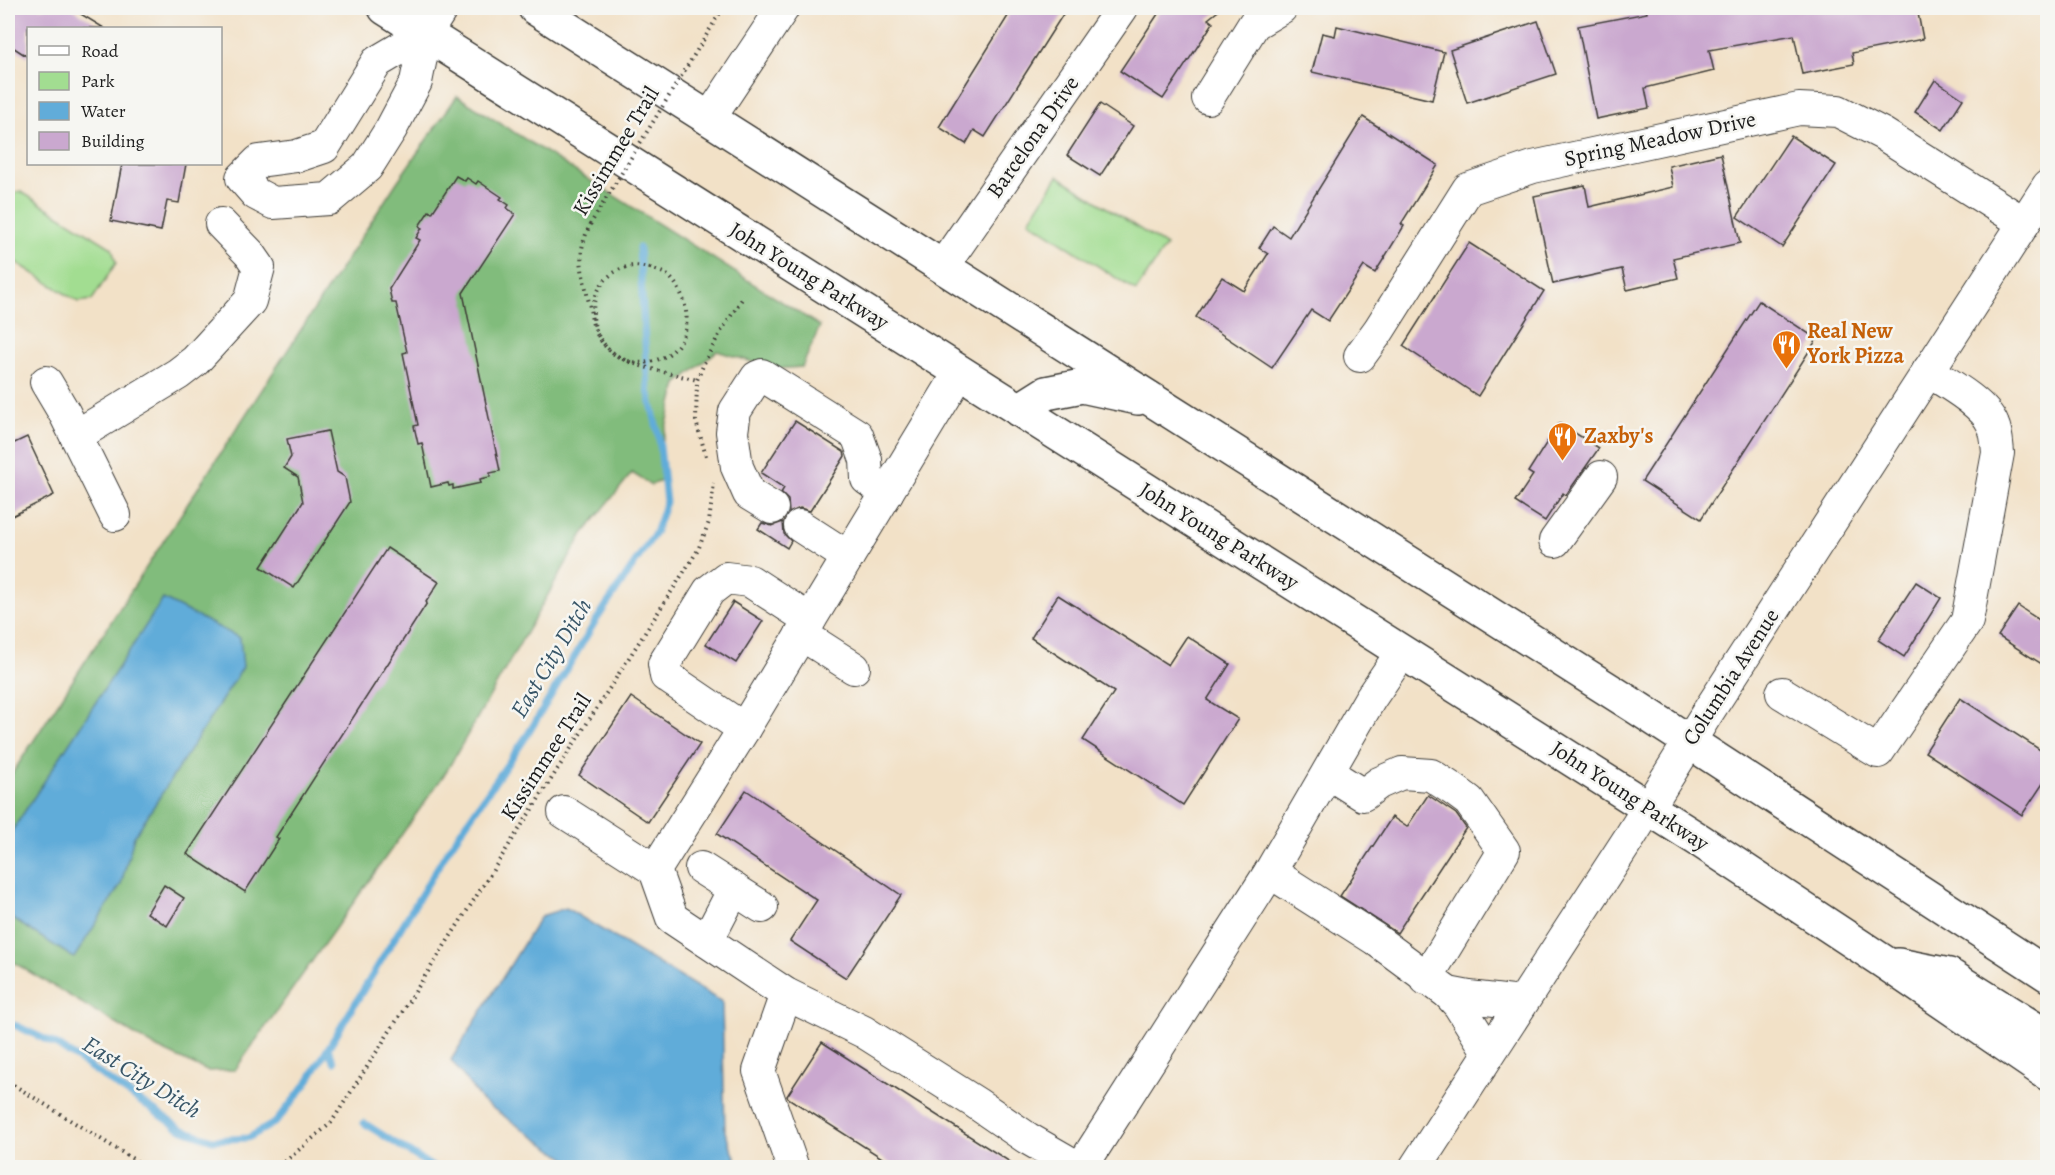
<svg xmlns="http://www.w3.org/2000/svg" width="2055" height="1175" font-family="Alegreya,serif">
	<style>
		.green { fill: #a2dd91; stroke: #5f7c56; stroke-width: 1.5 }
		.forest { fill: #81bc7b; stroke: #4e6c4c; stroke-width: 1.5 }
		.water { fill: #61acd9; stroke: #3e647a; stroke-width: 1.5 }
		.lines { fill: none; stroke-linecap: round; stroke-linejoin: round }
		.stream { stroke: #61acd9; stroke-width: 7 }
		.building { fill: #caa8cf }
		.minor-casing { stroke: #3c3a36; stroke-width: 34 }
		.highway-casing { stroke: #3c3a36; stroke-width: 36 }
		.path { stroke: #3c3a36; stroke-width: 4; stroke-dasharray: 1.5 4.5; stroke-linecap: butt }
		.minor { stroke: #fff; stroke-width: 32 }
		.highway { stroke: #fff; stroke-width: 33 }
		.path-bridge { stroke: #3c3a36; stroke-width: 4; stroke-dasharray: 1.5 4.5; stroke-linecap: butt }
		.labels { text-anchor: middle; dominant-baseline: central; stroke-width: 5; stroke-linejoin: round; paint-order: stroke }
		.street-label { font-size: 22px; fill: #1c1c1c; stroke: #f6f6f2 }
		.food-label { font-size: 22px; font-weight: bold; fill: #c56008; stroke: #f6f6f2; text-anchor: start }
		.water-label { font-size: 24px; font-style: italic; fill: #385668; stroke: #f6f6f2 }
	</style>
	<rect width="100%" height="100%" fill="#f6f6f2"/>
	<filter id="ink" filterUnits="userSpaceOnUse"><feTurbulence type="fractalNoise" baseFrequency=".0167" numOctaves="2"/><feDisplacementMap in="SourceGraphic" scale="12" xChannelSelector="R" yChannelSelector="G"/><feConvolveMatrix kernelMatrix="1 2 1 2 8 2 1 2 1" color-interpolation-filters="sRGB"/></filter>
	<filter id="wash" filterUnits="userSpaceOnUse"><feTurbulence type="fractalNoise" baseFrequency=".008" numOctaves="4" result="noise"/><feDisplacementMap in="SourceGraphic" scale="24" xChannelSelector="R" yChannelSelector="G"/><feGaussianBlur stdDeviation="1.35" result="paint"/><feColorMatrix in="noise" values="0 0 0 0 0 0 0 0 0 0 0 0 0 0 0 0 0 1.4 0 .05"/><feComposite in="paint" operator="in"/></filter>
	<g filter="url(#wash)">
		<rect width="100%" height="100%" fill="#f2e1c7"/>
		<g class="green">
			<polygon points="1058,176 1166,246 1136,291 1029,221"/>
			<polygon points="20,191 112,248 116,263 92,300 78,302 8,257 8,195"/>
		</g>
		<polygon class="forest" points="457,96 820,326 802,367 775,369 717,351 677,384 662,443 664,480 651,485 632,473 583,534 446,772 235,1070 207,1071 155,1047 8,959 8,780 397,182"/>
		<g class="water">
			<polygon points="163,599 240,638 243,667 134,837 121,884 74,958 8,916 8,837"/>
			<polygon points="566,908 722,1002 725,1132 739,1167 578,1167 482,1101 451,1060 541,916"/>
		</g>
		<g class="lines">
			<g class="stream">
				<polyline points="8,1024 17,1026 57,1045 181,1129 212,1140 248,1138 276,1122 307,1083 448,850 528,734 595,622 655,533 666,502 659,437 648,390 639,248"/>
				<polyline points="328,1049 334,1062"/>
				<polyline points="364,1123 434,1168"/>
			</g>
		</g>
		<g id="blocks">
			<g class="building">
				<polygon points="8,8 71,8 104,28 28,28 28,57 8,44"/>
				<polygon points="1013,8 1067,8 985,137 974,130 966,144 939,127"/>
				<polygon points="1162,8 1222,8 1208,19 1213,23 1163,99 1120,71"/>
				<polygon points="1646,8 1917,8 1923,39 1852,53 1854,64 1802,74 1794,35 1709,50 1714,71 1645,88 1649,108 1596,119 1578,26 1647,13"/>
				<polygon points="1538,21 1556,74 1467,103 1450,50"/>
				<polygon points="1337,26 1444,52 1432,100 1312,72 1322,33 1335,36"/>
				<polygon points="1935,80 1963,99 1943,130 1915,112"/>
				<polygon points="1100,104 1133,126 1100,176 1067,155"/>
				<polygon points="1363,117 1438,165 1401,224 1404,226 1375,273 1364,266 1328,321 1311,310 1272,368 1196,317 1222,277 1244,291 1268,254 1259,248 1273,226 1289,237"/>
				<polygon points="1791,136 1836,165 1782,247 1737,217"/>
				<polygon points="1721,154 1740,243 1673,258 1678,278 1627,290 1622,269 1553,284 1534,196 1585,185 1589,207 1673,187 1669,166"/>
				<polygon points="122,164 186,164 179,203 167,201 161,231 111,221"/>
				<polygon points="456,176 465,181 467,178 476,184 478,181 502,197 500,199 509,205 507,208 515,214 463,293 500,471 490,473 490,477 480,479 481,483 453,489 453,485 449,486 448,483 431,487 422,443 418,444 414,426 418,425 403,353 407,352 396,303 392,303 389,289 420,240 416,238 422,228 419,226 429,211 432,213"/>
				<polygon points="1469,243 1544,291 1478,396 1403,346"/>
				<polygon points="1759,301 1817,339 1701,519 1642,481"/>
				<polygon points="795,421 844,452 845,456 810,511 800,508 789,513 788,500 781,493 784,488 761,473"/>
				<polygon points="1559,423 1599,448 1566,495 1563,493 1545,521 1515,502 1533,475 1528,472"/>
				<polygon points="328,431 337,472 345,477 350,502 294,588 261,567 303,502 298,477 284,468 291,457 287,439"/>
				<polygon points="27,437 54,495 8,518 8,446"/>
				<polygon points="783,522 784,534 791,541 787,548 758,529 762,523 772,526"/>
				<polygon points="387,548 439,582 426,602 427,603 276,837 279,839 245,892 187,854"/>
				<polygon points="1916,582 1941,598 1904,657 1878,640"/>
				<polygon points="1058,595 1168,665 1187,636 1230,664 1207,700 1238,719 1183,805 1083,740 1114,692 1031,638"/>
				<polygon points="733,602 763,621 736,663 706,644"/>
				<polygon points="2018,606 2048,626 2048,668 1998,636"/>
				<polygon points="631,697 700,744 648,822 579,775"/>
				<polygon points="1960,698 2048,755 2048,776 2022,815 1925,752"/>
				<polygon points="746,790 901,895 846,978 790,941 817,900 717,834"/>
				<polygon points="1428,795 1456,814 1466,828 1397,933 1340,896 1392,817 1407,827"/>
				<polygon points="164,885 184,898 167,926 147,913"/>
				<polygon points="822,1042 1018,1167 896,1167 788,1098 787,1096"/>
			</g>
		</g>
	</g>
	<g filter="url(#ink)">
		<use href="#blocks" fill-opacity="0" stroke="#3c3a36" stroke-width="1.5"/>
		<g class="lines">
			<defs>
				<g id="minor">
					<polyline points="426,33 416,82 391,129 367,167 329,199 273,203 256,194 242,178 259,161 297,156 324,147 377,62 426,33 442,8"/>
					<polyline points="1208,98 1254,24 1281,8"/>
					<polyline points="709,119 783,8"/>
					<polyline points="943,266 1122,8"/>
					<polyline points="1360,356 1379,330 1468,189 1533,167 1799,109 1838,111 1883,134 2024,223"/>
					<polyline points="960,372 744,729 655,870 672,918 786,994 864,1032 976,1103 1027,1138 1079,1168"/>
					<polyline points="46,382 65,414 115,515"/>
					<polyline points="76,436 178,374 195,361 250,301 259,267 250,254 221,224"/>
					<polyline points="772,508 749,494 737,467 732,432 735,411 757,377 762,375 857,435 866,460 867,479 887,493"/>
					<polyline points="800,526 848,557"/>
					<polyline points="1555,541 1601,477"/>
					<polyline points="801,634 854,668"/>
					<path d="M1782 693 1878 752 1967 621 1998 453C1997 443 1997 434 1993 425 1985 404 1947 383 1928 371"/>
					<polyline points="744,729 666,676 664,664 709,591 726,578 750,581 810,620"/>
					<polyline points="1328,773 1363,795 1379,783 1402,773 1431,775 1454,790 1469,801 1504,851 1426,979"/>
					<polyline points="564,812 655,870"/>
					<polyline points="701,868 762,907"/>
					<polyline points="1270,872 1375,939 1448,993 1459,1005 1489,1053"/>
					<polyline points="707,941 734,889"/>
					<polyline points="1448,993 1469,997 1521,1003"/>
					<polyline points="786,994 759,1071 793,1168"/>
					<polyline points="1081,1168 1270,872 1370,699 1402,652"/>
					<polyline points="1415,1168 1630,837 1706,715 2048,186"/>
				</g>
				<g id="highway">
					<polyline points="385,8 1699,840 1884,962 2048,1074"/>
					<polyline points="535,8 1636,707 2048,975"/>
					<polyline points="1019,410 1046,393 1082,386 1138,398"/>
					<polyline points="1898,965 1949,975 2048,1037"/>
				</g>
			</defs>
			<use href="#minor" class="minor-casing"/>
			<use href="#highway" class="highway-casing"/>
			<g class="path">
				<path d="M650 268C643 267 634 265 627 267 588 277 581 331 614 354 632 367 675 374 697 380"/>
				<polyline points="706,456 696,421 697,380 705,361 720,333 742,299"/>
				<polyline points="8,1084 12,1084 141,1164 156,1168"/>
				<polyline points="268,1168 282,1164 331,1123 698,550 709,522 714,483"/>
			</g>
			<use href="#minor" class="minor"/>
			<use href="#highway" class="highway"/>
			<path class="path-bridge" d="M650 268C655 270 663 272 667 275 683 287 691 316 684 334 675 360 641 370 619 357 609 350 600 342 595 330 591 322 591 311 589 303 582 269 575 255 591 223L723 8"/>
		</g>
	</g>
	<defs>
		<symbol id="restaurant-pin" viewBox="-11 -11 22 30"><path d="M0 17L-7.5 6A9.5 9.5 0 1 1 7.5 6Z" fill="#e8710a" stroke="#f6f6f2"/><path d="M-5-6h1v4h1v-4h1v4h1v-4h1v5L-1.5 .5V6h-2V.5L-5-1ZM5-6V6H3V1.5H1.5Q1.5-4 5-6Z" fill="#fff"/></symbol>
	</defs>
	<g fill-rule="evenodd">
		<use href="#restaurant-pin" x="1770" y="328" width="33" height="45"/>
		<use href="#restaurant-pin" x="1546" y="420" width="33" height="45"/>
	</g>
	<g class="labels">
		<g class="street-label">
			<text transform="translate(1033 137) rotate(-55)">Barcelona Drive</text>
			<text transform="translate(1660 139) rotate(-12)">Spring Meadow Drive</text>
			<text transform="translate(616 151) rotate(-59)">Kissimmee Trail</text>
			<text transform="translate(809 276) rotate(32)">John Young Parkway</text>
			<text transform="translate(1219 536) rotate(32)">John Young Parkway</text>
			<text transform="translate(1731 677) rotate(-57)">Columbia Avenue</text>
			<text transform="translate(546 757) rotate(-57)">Kissimmee Trail</text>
			<text transform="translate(1630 796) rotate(33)">John Young Parkway</text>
		</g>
		<g class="food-label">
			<text x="1807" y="331">Real New<tspan x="1807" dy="25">York Pizza</tspan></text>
			<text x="1584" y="436">Zaxby's</text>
		</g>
		<g class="water-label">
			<text transform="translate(551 658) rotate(-59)">East City Ditch</text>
			<text transform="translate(142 1077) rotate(32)">East City Ditch</text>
		</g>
	</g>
	<rect width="2055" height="1175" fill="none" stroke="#f6f6f2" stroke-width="30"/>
	<rect x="27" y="27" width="195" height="138" fill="#f6f6f2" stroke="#9f9f9c" stroke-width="1.5"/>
	<rect x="39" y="46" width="30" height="9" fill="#ffffff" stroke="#9f9f9c" stroke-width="1.5"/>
	<text x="81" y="57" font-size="18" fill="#1c1c1c">Road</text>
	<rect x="39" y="72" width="30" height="18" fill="#a2dd91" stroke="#9f9f9c" stroke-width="1.5"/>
	<text x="81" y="87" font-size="18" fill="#1c1c1c">Park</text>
	<rect x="39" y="102" width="30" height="18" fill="#61acd9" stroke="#9f9f9c" stroke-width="1.5"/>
	<text x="81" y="117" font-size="18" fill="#1c1c1c">Water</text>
	<rect x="39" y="132" width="30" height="18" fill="#caa8cf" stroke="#9f9f9c" stroke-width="1.5"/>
	<text x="81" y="147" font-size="18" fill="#1c1c1c">Building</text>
</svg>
